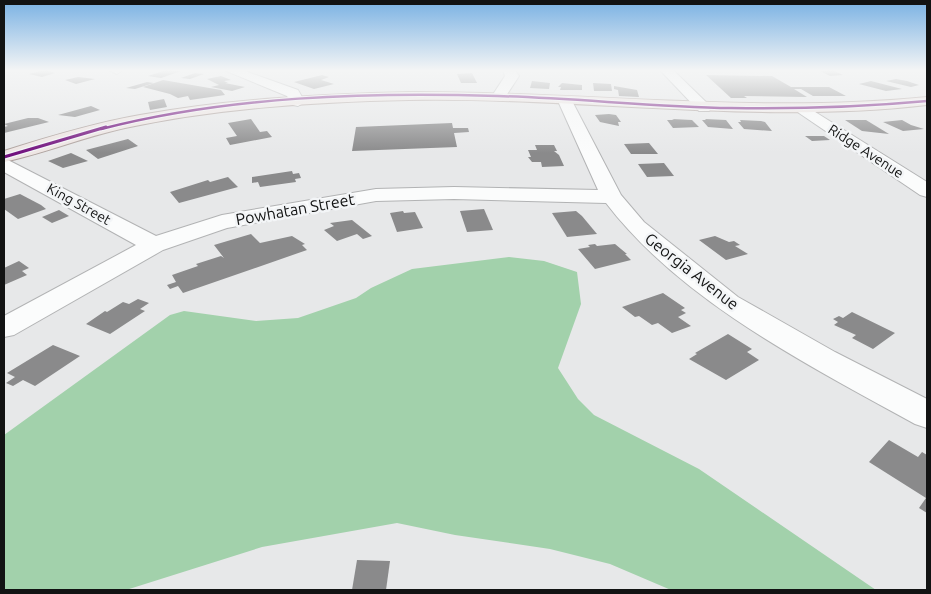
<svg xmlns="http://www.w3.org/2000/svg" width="931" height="594" font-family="Ubuntu,sans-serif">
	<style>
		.forest { fill: #a2d1ab }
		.building { fill: #8a8a8b }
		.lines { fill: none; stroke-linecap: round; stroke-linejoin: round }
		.minor-casing { stroke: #b2b3b4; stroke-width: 2 }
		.tertiary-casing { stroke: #b2b3b4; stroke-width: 2 }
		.primary-casing { stroke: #aea29e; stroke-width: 2 }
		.minor { fill: #fbfcfc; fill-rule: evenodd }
		.tertiary { fill: #fbfcfc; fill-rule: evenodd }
		.primary { fill: #eee6e4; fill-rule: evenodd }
		.bus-1-far1-casing { stroke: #f3f5f7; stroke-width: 4.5 }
		.bus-1-casing { stroke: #f3f5f7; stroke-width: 5.5 }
		.bus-1-far1 { stroke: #72127e; stroke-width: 2.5 }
		.bus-1 { stroke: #72127e; stroke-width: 3 }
		.labels { text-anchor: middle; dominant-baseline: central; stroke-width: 5; stroke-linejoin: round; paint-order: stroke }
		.far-street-label { font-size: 14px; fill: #121313; stroke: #f3f5f7 }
		.street-label { font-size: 16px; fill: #121313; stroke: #f3f5f7 }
	</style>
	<rect width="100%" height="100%" fill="#e7e8e9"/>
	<polygon class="forest" points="509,257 544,261 577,272 581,304 558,368 578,399 594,415 699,469 876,590 671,590 610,564 550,549 455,535 397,523 262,547 126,590 4,590 4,435 170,315 184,311 256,321 298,318 356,298 371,288 412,269"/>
	<g class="building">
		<polygon points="45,70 55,73 42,77 29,74"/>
		<polygon points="166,70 181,71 161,78 148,76"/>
		<polygon points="832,70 843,75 830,76 820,71"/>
		<polygon points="195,73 204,74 190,79 181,78"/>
		<polygon points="472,73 477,83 461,83 457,74"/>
		<polygon points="322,75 329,77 321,80 334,84 314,89 294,82"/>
		<polygon points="706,75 772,76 791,87 829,87 846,96 813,96 801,89 794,89 807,97 744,96 747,98 731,98"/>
		<polygon points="221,76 231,80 224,81 228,83 225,83 245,87 232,91 211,87 219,85 207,79"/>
		<polygon points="78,77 87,78 95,79 76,84 65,80"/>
		<polygon points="896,79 907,81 919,85 911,87 886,81"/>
		<polygon points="163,80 221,90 225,95 190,100 188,96 178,98 170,94 143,87"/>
		<polygon points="532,81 550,83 549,89 530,88"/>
		<polygon points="871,81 902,89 886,91 859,84"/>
		<polygon points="147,82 154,83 135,89 126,88"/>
		<polygon points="562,83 582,85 582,90 560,90 561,87 558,87"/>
		<polygon points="593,83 611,84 612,91 594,91"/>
		<polygon points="614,86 637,90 639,97 619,96 618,90 614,89"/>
		<polygon points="164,99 167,107 150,110 148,102"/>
		<polygon points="91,106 100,110 75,117 58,115"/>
		<polygon points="609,114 616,115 621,122 618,122 619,126 600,122 595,115"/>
		<polygon points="28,118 38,118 49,122 4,133 4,127 8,126 4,124"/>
		<polygon points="251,119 260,132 267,131 272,137 230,145 226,138 237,136 228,123"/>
		<polygon points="672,119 692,120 699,127 673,128 667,120 674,120"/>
		<polygon points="705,119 726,120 733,129 708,127 702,120 706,120"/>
		<polygon points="740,120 761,121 765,122 772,131 744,129 738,122 741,122"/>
		<polygon points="845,120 866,120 889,134 862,131"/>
		<polygon points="902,120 911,125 924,129 903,131 883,122"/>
		<polygon points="452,123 453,128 468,128 469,132 454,133 457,147 352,151 356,127"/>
		<polygon points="805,136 824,136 830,140 812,141"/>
		<polygon points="128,139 138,146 98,159 86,150"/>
		<polygon points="649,143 658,154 631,154 624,144"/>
		<polygon points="535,145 554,145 557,151 554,151 559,155 564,166 542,167 541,162 532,162 528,157 531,157 528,150 537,150"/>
		<polygon points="71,153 88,161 63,168 48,161"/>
		<polygon points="664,163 674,176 647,177 638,164"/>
		<polygon points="292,171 293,174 299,173 301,178 295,179 296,182 260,187 258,182 252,183 252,177"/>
		<polygon points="228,177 238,187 179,203 170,192 208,180 210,182"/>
		<polygon points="20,194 41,205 46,209 18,219 4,209 4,199"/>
		<polygon points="484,209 493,230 467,232 460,211"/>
		<polygon points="59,210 69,216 52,223 42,217"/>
		<polygon points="403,211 404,213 415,212 423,228 397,232 390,213"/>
		<polygon points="576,211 582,216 597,234 567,237 552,213"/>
		<polygon points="352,220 372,236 363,239 357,234 337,241 324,230 334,226 330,223"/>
		<polygon points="251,234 260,243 292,236 305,244 302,245 307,250 183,293 178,286 170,289 167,285 176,282 172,275 198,266 196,264 221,256 224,258 214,245"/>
		<polygon points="715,236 729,242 734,241 740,245 735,246 748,254 726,260 699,240"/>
		<polygon points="595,244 597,246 615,244 627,254 625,254 631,260 595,269 578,249 590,247 588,245"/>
		<polygon points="19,261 29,268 22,271 27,275 4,285 4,268"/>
		<polygon points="663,293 685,308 681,310 686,313 678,317 691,326 672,333 658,323 652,325 639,316 635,317 622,307"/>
		<polygon points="138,299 149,303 140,309 145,311 110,334 86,324 105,311 107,312 123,302 129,304"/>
		<polygon points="852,312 895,333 873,349 852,338 856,335 834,325 838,322 833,319 839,316 843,318"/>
		<polygon points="728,334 752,349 747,352 759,360 726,380 689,359 697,354 695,353"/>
		<polygon points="53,345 80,356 35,386 23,380 13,386 6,383 15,377 7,373"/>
		<polygon points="889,440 918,457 922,452 927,455 927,513 919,508 926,498 869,462"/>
		<polygon points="357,560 390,561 386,590 352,590"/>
	</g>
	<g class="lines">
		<defs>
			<g id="minor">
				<polygon points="109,70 123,70 117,74"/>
				<polygon points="503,70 515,70 519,76 504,99 499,100 492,96 505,76"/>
				<polygon points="660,70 673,70 709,105 712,108 709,111 699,111"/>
				<path d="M565 97 572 101 621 195 644 222 738 297 835 352 927 399V428L915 424C808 365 681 301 606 203L454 199 376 201 227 228 163 250 14 335 4 337V316L136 245 4 172V158L156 236 222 215 376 189 454 187 598 190 558 101Z"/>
				<polygon points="804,105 927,182 927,197 920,195 799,113 796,110"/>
			</g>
			<polygon id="tertiary" points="224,70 242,70 298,90 305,102 298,106 293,105 287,96"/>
			<path id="primary" d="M409 92C582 91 754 114 927 97V105C754 125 582 97 409 100 314 102 218 108 125 128 84 137 45 153 4 162V151C48 137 94 123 140 115 229 99 319 94 409 92Z"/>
		</defs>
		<use href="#minor" class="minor-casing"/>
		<use href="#tertiary" class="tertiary-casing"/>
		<use href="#primary" class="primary-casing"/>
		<use href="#minor" class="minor"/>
		<use href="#tertiary" class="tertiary"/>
		<use href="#primary" class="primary"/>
		<defs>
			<path id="bus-1-far1" d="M101 129C229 96 367 92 498 96 576 98 654 107 731 108 797 109 862 107 927 101"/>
			<polyline id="bus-1" points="4,157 106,127"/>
		</defs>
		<use href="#bus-1-far1" class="bus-1-far1-casing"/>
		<use href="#bus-1" class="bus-1-casing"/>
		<use href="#bus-1-far1" class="bus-1-far1"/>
		<use href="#bus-1" class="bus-1"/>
	</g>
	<linearGradient id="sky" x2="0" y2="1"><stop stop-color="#79b1e3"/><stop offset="0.46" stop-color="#f4f5f5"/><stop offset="1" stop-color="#f4f5f5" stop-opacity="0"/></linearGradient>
	<rect width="931" height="153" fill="url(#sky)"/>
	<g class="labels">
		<g class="far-street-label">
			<text transform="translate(866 151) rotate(33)">Ridge Avenue</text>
			<text transform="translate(79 204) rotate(29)">King Street</text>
		</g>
		<g class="street-label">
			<text transform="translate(295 209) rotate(-10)">Powhatan Street</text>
			<text transform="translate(692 271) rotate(38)">Georgia Avenue</text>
		</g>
	</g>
	<rect width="931" height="594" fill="none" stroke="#121313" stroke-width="10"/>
</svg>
